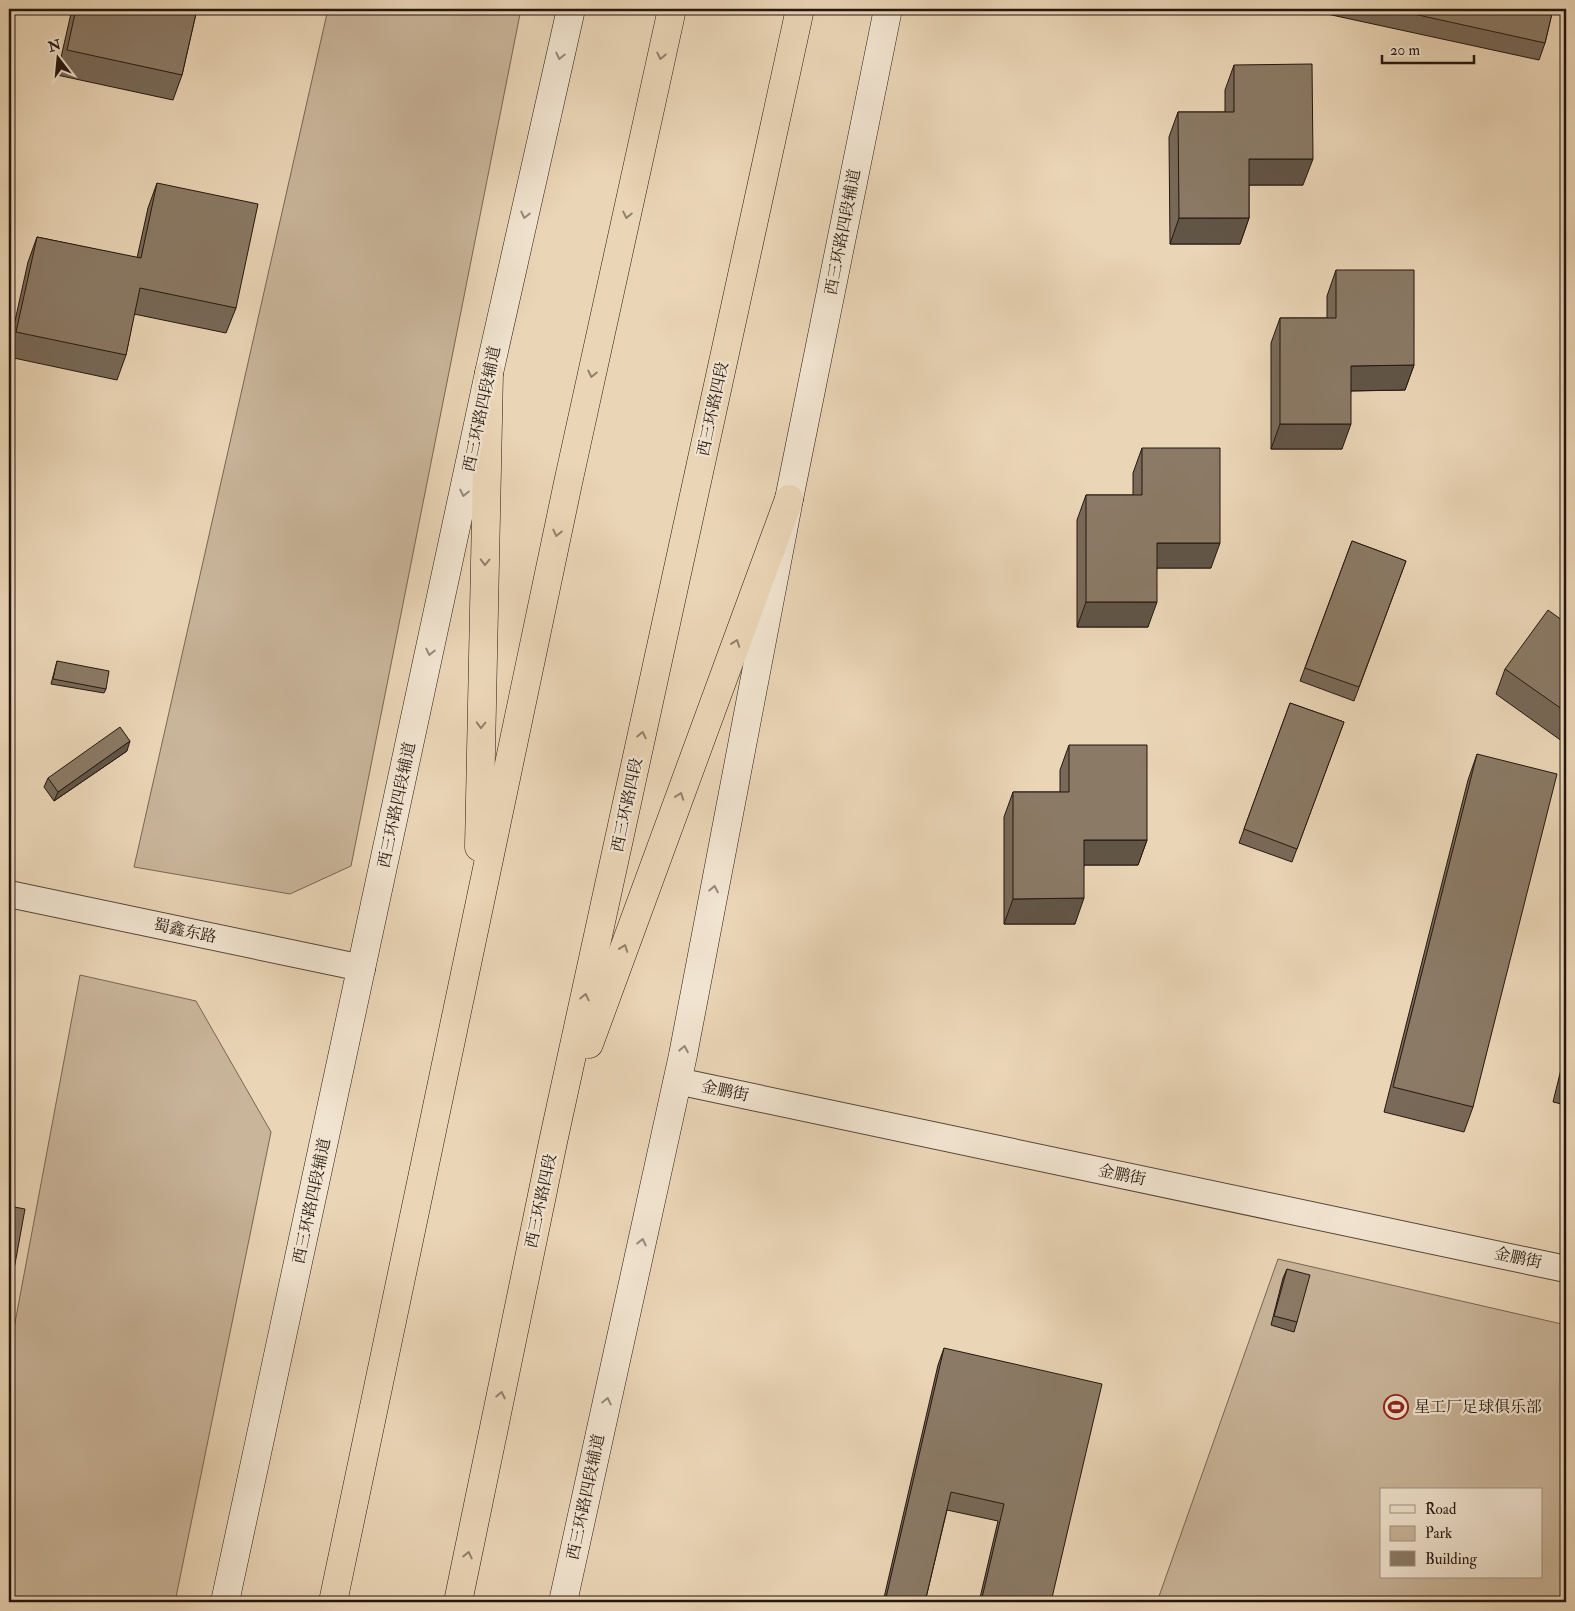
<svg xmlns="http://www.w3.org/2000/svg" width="1575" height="1611" font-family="'IM FELL Double Pica','Noto Serif SC',serif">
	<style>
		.green { fill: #c9b59a; stroke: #776654; fill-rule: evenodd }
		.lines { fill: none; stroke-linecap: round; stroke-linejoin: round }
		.street-casing { stroke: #564639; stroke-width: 28 }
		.secondary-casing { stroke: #25170f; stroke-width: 29 }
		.highway-casing { stroke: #25170f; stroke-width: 29 }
		.street { stroke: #f1e4d0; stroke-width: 26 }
		.secondary { stroke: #f1e4d0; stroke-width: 28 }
		.highway { stroke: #ead5b6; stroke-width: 28 }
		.wall { fill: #786958; stroke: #25170f }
		.shaded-wall { fill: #615547; stroke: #25170f }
		.building { fill: #8b7a66; stroke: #25170f }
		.oneway { stroke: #958879 }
		.oneway2 { stroke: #91806b }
		.labels { text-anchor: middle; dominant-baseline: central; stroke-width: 4.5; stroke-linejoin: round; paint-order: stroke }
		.street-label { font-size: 16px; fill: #25170f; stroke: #f1e4d0 }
		.poi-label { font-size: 16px; fill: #25170f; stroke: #f1e4d0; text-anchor: start }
	</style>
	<rect width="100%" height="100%" fill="#ead5b6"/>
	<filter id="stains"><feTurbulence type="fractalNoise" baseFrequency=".004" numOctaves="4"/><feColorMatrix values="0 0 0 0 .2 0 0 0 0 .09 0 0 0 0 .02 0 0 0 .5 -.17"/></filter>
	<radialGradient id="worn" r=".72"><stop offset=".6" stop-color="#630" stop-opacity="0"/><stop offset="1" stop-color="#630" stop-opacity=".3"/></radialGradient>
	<g class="green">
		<polygon points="328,9 521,9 351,866 290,894 134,867"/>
		<polygon points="80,975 196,1001 271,1132 175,1602 9,1602 9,1355"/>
		<path d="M1278 1259 1566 1325V1602H1157ZM1381 1490H1541V1577H1381Z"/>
	</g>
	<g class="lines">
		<defs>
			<g id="street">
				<polyline points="9,894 362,968"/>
				<polyline points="677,1081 1566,1269"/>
			</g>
			<g id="secondary">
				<polyline points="225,1602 489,373 571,9"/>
				<polyline points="563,1602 683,1055 789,499 888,9"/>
			</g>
			<g id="highway">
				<polyline points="479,847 489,373"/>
				<polyline points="589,1044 789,499"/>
				<polyline points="333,1602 568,483 672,9"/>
				<polyline points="458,1602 553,1142 800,9"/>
			</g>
		</defs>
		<use href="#street" class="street-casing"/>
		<use href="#secondary" class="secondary-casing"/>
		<use href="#highway" class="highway-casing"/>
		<use href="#street" class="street"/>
		<use href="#secondary" class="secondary"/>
		<use href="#highway" class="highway"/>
	</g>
	<g class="wall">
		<polygon points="72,9 197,9 182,75 173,100 57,75"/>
		<polygon points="1304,9 1553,9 1545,43 1539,60"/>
		<polygon points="1234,65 1303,185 1249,185 1249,218 1240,244 1170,244 1169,137 1178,112 1225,112 1225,90"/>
		<polygon points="157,183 236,308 226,333 134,314 126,355 117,380 9,357 9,348 28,262 37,237 137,258 148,208"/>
		<polygon points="1336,270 1414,365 1405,390 1351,391 1342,449 1271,449 1271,343 1280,318 1327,318 1327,296"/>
		<polygon points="1142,448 1211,568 1157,568 1148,627 1077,627 1077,520 1086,495 1133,495 1133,473"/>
		<polygon points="1352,541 1406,561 1354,701 1300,681"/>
		<polygon points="1566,623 1566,744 1496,694 1505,669"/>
		<polygon points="57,661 106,689 104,693 51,684"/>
		<polygon points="1290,703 1344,722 1292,862 1239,843"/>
		<polygon points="1069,745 1147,840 1138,865 1084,865 1075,924 1004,924 1004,817 1013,792 1060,792 1060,770"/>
		<polygon points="127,751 54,801 44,787 48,778"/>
		<polygon points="1477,754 1473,1107 1464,1132 1384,1112 1468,780"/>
		<polygon points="1566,1049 1566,1105 1553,1102"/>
		<polygon points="1287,1269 1297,1322 1294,1332 1271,1325 1283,1278"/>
		<polygon points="944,1348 1051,1602 979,1602 998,1521 947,1510 925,1602 883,1602 938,1365"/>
	</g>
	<g class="shaded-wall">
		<polygon points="1249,159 1313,159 1303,185 1240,185"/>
		<polygon points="1179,218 1249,218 1240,244 1170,244"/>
		<polygon points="1414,365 1405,390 1342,391 1351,366"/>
		<polygon points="1280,424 1351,424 1342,449 1271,449"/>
		<polygon points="1157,543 1220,543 1211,568 1148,568"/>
		<polygon points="1086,602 1157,602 1148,627 1077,627"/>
		<polygon points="130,741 127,751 54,801 58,792"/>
		<polygon points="1084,840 1147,840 1138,865 1075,865"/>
		<polygon points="1084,898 1075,924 1004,924 1013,899"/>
	</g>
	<g class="building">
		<polygon points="76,9 197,9 182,75 67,50"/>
		<polygon points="1391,9 1553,9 1545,43"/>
		<polygon points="1312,64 1313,159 1249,159 1249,218 1179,218 1178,112 1234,112 1234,65"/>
		<polygon points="157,183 258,204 236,308 140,288 126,355 16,332 37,237 141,258"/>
		<polygon points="1336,270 1414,270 1414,365 1351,366 1351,424 1280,424 1280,318 1336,318"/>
		<polygon points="1142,448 1220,448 1220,543 1157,543 1157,602 1086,602 1086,495 1142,495"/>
		<polygon points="1352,541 1406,561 1359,687 1305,668"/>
		<polygon points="1548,610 1566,623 1566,712 1505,669"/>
		<polygon points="57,661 109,671 106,689 53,679"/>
		<polygon points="1290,703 1344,722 1297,849 1244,829"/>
		<polygon points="120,727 130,741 58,792 48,778"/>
		<polygon points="1069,745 1147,745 1147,840 1084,840 1084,898 1013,899 1013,792 1069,792"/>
		<polygon points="1477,754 1557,774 1473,1107 1393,1087"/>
		<polygon points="1566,1062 1566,1078 1562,1077"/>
		<polygon points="9,1206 25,1209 9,1297"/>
		<polygon points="1287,1269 1310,1275 1297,1322 1274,1316"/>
		<polygon points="944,1348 1102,1384 1051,1602 981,1602 1004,1504 951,1492 925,1602 885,1602"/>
	</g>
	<defs><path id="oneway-chevron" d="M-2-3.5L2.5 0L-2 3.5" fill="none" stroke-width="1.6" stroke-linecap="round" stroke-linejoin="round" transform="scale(1.25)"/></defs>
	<g class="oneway">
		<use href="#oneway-chevron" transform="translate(560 56) rotate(103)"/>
		<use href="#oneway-chevron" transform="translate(525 215) rotate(103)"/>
		<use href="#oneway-chevron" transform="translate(464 493) rotate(102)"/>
		<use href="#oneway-chevron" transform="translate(430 652) rotate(102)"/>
		<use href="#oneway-chevron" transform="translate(714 889) rotate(-79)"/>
		<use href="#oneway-chevron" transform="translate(684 1049) rotate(-79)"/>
		<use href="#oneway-chevron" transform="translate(642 1242) rotate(-78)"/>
		<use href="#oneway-chevron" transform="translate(607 1401) rotate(-78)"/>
	</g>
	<g class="oneway2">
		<use href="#oneway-chevron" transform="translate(661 56) rotate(102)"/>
		<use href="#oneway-chevron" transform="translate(627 215) rotate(102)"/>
		<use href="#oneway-chevron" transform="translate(592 374) rotate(102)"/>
		<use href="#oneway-chevron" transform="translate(557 533) rotate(102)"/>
		<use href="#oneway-chevron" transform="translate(485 562) rotate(91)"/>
		<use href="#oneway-chevron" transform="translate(736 643) rotate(-70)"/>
		<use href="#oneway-chevron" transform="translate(481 725) rotate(91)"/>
		<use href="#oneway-chevron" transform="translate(642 735) rotate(-78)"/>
		<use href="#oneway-chevron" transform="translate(680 796) rotate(-70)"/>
		<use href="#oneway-chevron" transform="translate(624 948) rotate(-70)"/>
		<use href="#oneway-chevron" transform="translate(585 997) rotate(-78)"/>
		<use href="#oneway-chevron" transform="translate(501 1395) rotate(-78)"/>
		<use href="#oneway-chevron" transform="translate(468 1555) rotate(-78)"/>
	</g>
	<defs>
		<symbol id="stadium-ring" viewBox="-11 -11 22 22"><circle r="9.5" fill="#f1e4d0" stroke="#8f2418" stroke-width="1.5"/><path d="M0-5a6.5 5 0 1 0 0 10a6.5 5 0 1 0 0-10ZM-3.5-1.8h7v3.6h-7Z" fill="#8f2418"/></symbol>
	</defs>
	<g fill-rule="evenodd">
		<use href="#stadium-ring" x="1382" y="1393" width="28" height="28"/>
	</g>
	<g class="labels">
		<g class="street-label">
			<text transform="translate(843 232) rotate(-79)">西三环路四段辅道</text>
			<text transform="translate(482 409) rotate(-78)">西三环路四段辅道</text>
			<text transform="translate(713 409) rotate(-78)">西三环路四段</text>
			<text transform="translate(397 805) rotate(-78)">西三环路四段辅道</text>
			<text transform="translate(627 805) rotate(-78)">西三环路四段</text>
			<text transform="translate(185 931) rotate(12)">蜀鑫东路</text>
			<text transform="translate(725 1091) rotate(12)">金鹏街</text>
			<text transform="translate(1122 1175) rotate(12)">金鹏街</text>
			<text transform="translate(312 1201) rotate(-78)">西三环路四段辅道</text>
			<text transform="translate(541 1201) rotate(-78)">西三环路四段</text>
			<text transform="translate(1518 1258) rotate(12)">金鹏街</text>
			<text transform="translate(586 1497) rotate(-78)">西三环路四段辅道</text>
		</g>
		<g class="poi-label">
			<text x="1414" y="1407">星工厂足球俱乐部</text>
		</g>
	</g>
	<rect width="1575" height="1611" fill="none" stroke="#ead5b6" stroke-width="30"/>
	<rect x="10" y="10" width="1555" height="1591" fill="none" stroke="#25170f" stroke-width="2.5"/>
	<rect x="15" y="15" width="1545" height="1581" fill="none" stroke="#25170f"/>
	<rect x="1380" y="1488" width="162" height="90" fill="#f1e4d0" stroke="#9f9283"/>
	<rect x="1390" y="1505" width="25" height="8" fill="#f1e4d0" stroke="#9f9283"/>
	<text x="1425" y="1514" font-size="15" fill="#25170f">Road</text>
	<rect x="1390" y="1526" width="25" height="15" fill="#c9b59a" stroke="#9f9283"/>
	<text x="1425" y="1538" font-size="15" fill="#25170f">Park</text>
	<rect x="1390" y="1551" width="25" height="15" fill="#8b7a66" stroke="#9f9283"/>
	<text x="1425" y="1564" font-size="15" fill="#25170f">Building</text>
	<g transform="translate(58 58) rotate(344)" stroke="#f1e4d0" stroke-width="4" paint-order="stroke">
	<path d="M0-4L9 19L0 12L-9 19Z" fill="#25170f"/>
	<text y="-8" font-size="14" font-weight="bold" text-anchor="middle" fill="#25170f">N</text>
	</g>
	<path d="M1382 55v8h92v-8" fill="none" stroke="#25170f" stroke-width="2.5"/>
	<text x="1390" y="55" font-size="15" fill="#25170f" stroke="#f1e4d0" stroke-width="4" paint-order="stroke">20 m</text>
	<rect width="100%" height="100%" filter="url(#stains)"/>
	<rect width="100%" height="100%" fill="url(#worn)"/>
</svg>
